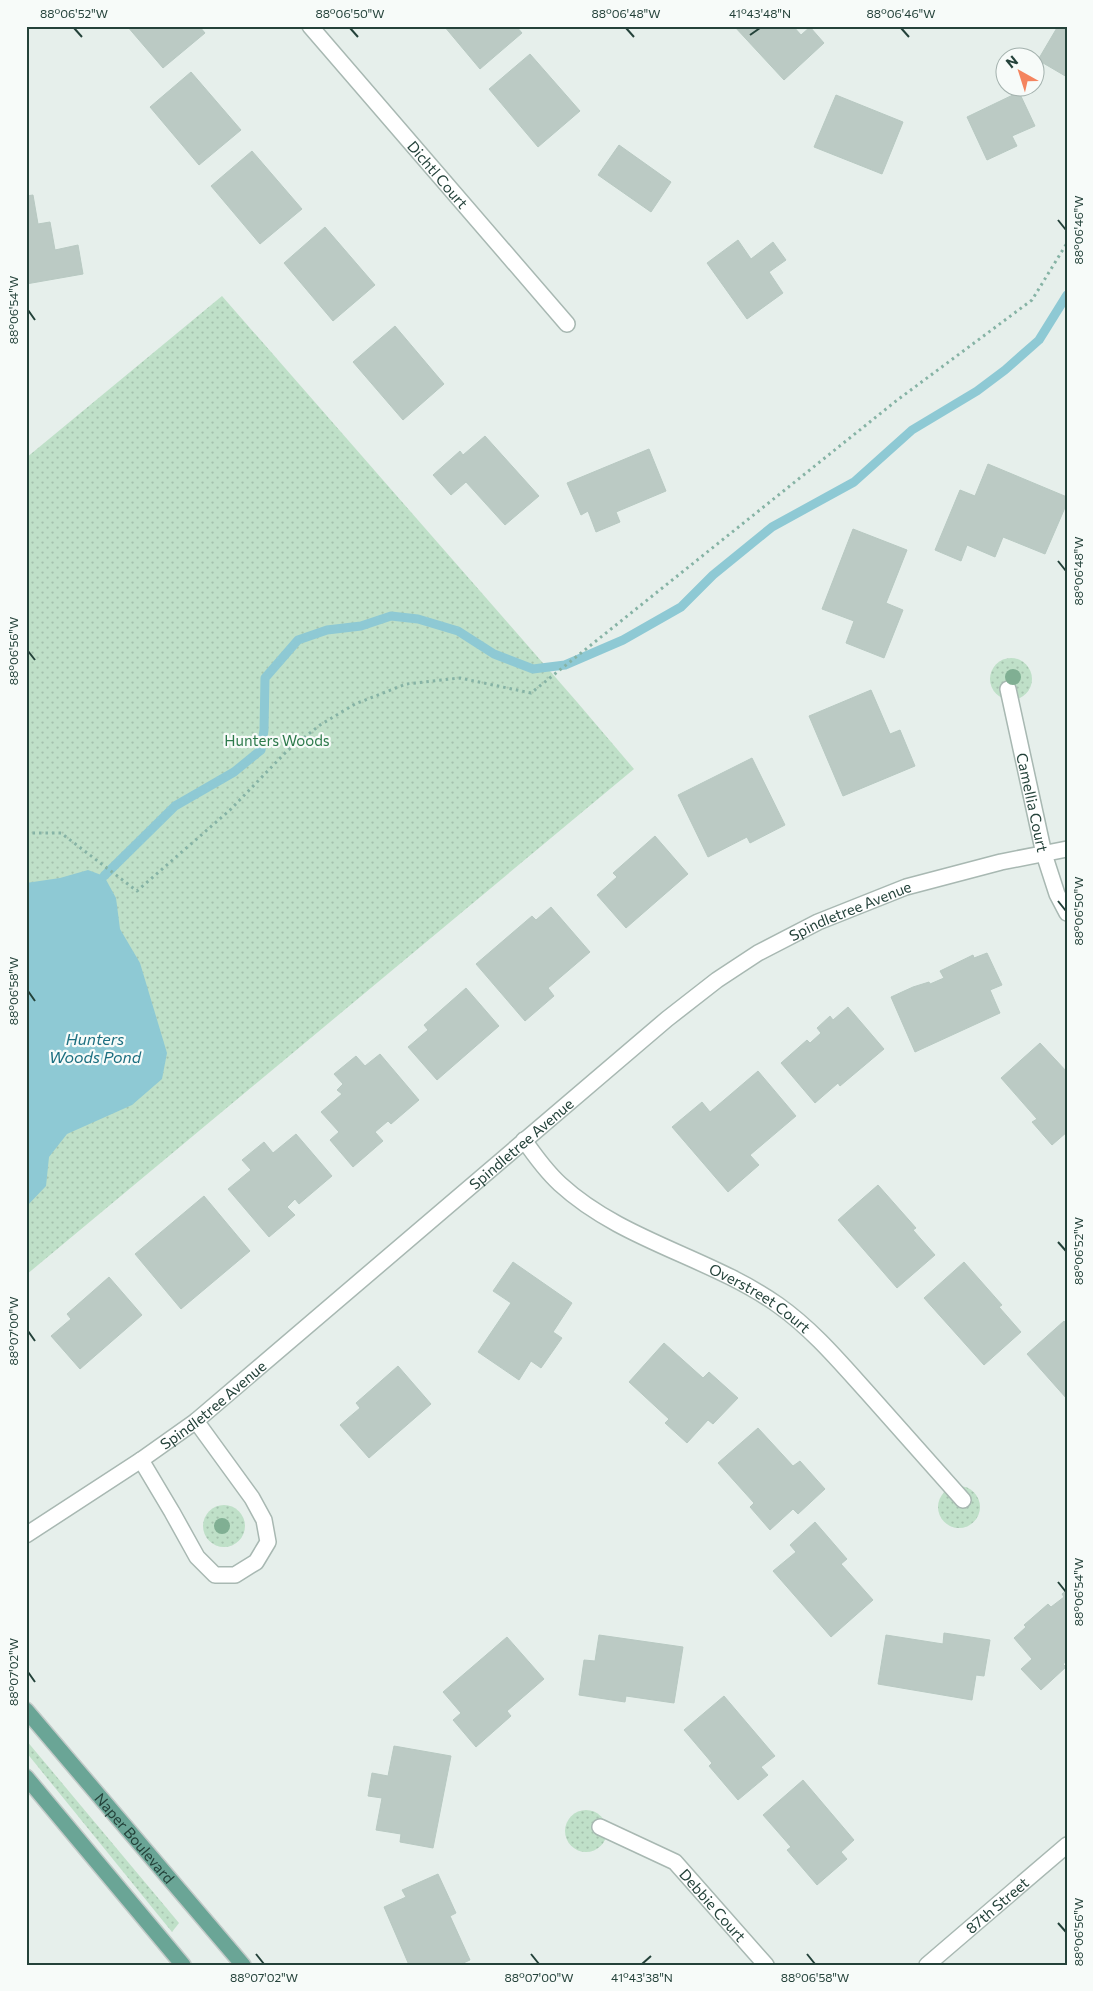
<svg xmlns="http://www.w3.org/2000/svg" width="1093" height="1991" font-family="Commissioner,sans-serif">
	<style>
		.grass { fill: url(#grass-dots) }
		.water { fill: #8ec9d4 }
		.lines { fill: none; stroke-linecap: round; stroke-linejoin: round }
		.stream { stroke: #8ec9d4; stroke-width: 9 }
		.building { fill: #bbcac4; stroke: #b8c9c2 }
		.minor-casing { stroke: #a8b8b2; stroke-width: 18 }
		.major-casing { stroke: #c2cac8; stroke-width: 18 }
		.path { stroke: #86b3a5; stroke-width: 3; stroke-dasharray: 2.5 4; stroke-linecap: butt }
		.minor { stroke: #fff; stroke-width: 15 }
		.major { stroke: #6aa596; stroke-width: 15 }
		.tree { fill: #80af93 }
		.ticks { fill: none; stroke: #24423a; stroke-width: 2 }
		.labels { text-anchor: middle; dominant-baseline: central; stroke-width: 4.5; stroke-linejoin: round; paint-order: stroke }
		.street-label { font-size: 15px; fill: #24423a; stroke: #f7fbf9 }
		.park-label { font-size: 15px; fill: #2d7a4b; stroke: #f7fbf9 }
		.water-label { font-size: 16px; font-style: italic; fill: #1c6f80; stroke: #f7fbf9 }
		.neatline { fill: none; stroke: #24423a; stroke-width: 2 }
		.ticks-label { font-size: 12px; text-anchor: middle; fill: #24423a }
	</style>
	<defs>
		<pattern id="grass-dots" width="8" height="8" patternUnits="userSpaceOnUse" patternTransform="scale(1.25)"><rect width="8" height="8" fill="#bfe0c8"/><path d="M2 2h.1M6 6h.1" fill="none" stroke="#a4c1ad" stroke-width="1.8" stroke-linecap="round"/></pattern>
	</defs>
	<rect width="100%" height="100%" fill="#e6efeb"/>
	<g class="grass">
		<polygon points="222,296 577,702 634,769 26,1275 26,458"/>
		<circle cx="1011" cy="679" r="21"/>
		<circle cx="959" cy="1507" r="21"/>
		<circle cx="224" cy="1526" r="21"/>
		<polygon points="26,1740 179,1923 172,1932 26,1752"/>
		<circle cx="586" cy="1831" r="21"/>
	</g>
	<polygon class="water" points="88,870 104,876 116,898 120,929 140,963 167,1053 162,1079 132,1105 67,1134 49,1157 46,1186 26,1207 26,883 60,878"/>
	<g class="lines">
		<polyline class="stream" points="104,876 175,806 234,772 261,750 264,730 265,678 298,640 327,630 361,626 391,616 418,619 458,631 494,654 533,669 565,665 623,640 681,607 713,575 772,527 854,482 912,430 977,391 1005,370 1039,340 1067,295"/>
	</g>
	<g class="building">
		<polygon points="127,26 199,26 205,33 163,68"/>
		<polygon points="444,26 516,26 522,33 480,69"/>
		<polygon points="734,26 793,26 801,35 810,27 824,43 784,80"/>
		<polygon points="1058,26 1067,26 1067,77 1038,60"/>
		<polygon points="530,54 580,111 538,147 489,89"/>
		<polygon points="191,72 241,130 199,165 150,107"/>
		<polygon points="1019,92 1035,126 1012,136 1017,146 987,160 967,117"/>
		<polygon points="836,95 903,122 882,174 814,147"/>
		<polygon points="619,145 671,182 651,212 598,175"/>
		<polygon points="252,151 302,209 260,244 211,186"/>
		<polygon points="33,195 38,224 50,222 55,250 78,245 83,274 26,284 26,196"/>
		<polygon points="325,227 375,285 333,321 284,263"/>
		<polygon points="738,240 751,259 773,242 786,260 769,272 783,293 747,319 707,263"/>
		<polygon points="395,326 444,384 403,420 353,362"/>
		<polygon points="485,436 539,496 505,525 466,482 451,495 433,475 460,451 463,455"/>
		<polygon points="649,449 666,491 616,512 620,522 596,532 588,511 581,515 567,483"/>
		<polygon points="988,464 1067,497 1067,503 1045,554 1003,537 995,557 967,545 961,561 935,550 960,490 975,496"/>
		<polygon points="853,529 907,550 886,603 903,610 884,658 846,643 854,621 822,609"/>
		<polygon points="871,690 890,734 900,730 915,766 843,796 809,716"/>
		<polygon points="752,758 785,825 750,843 747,837 708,857 678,795"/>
		<polygon points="655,836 688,874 626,928 597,895 617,877 613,873"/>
		<polygon points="551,907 590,952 548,988 554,996 525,1021 476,964 532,916 536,920"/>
		<polygon points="987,953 1002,985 990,990 1000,1013 915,1052 891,997 913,987 929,982 930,984 944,978 940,971 973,955 974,958"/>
		<polygon points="466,988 499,1026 437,1080 408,1047 428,1030 424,1025"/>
		<polygon points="848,1007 884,1049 840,1086 838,1083 815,1103 781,1063 807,1040 810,1043 821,1033 817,1028 830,1016 833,1020"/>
		<polygon points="1040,1043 1067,1072 1067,1132 1052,1145 1032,1122 1037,1119 1001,1078"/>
		<polygon points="380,1054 419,1100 391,1124 388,1121 375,1132 383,1141 353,1167 330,1140 339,1132 321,1112 342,1094 337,1090 343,1084 334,1074 356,1056 365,1066"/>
		<polygon points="758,1071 796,1116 750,1155 759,1165 728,1192 672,1127 702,1102 710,1112"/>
		<polygon points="296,1134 332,1176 299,1204 295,1199 287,1207 295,1215 269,1237 228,1189 251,1170 242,1160 264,1142 273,1153"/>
		<polygon points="878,1185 916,1228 913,1230 935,1255 897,1288 838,1220"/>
		<polygon points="204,1196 250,1251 181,1309 135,1254"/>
		<polygon points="513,1262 572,1303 553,1332 562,1338 541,1368 531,1361 519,1380 478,1352 511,1303 493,1291"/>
		<polygon points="964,1262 1002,1305 999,1307 1021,1332 984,1365 924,1298"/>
		<polygon points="109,1277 142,1315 80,1369 51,1336 71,1319 67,1314"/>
		<polygon points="1064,1321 1067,1325 1067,1399 1027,1354"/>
		<polygon points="664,1343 703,1378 709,1372 738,1398 713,1424 708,1420 687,1443 665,1423 669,1419 629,1382"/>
		<polygon points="398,1366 431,1404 369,1458 340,1425 360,1408 356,1403"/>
		<polygon points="758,1428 793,1466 800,1461 825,1489 798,1514 793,1509 770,1530 750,1507 754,1503 718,1463"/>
		<polygon points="815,1522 847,1559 841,1564 873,1600 831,1637 773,1571 796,1552 790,1545"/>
		<polygon points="1067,1590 1067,1661 1063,1664 1066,1667 1041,1690 1021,1669 1032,1659 1014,1638 1026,1627 1024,1625 1048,1604 1051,1607 1064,1597 1062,1594"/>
		<polygon points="944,1633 990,1640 984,1676 976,1675 972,1700 878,1684 886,1635 943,1644"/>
		<polygon points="599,1635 683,1647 674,1703 626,1696 625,1702 579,1695 584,1660 595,1661"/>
		<polygon points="507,1637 544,1679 507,1711 511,1716 476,1747 453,1720 461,1713 443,1692"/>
		<polygon points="724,1696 775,1756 761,1767 768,1775 738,1800 709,1766 712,1763 684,1730"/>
		<polygon points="394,1746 451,1756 433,1848 400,1842 401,1834 376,1830 382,1798 368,1796 372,1773 388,1776"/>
		<polygon points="803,1780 854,1840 841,1852 847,1859 817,1885 787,1850 791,1847 763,1815"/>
		<polygon points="438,1874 456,1913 450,1916 470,1960 459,1965 409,1965 384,1907 406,1897 402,1890"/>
	</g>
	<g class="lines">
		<defs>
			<g id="minor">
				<path id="s1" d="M310 26 567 324"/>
				<path id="s2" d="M1008 689 1044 854 1057 894 1067 913"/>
				<path id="s3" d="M524 1140C535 1156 546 1171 560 1184 622 1241 710 1257 778 1305 812 1329 839 1361 867 1392 899 1428 931 1464 963 1500"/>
				<polyline points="141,1460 172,1512 197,1557 215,1575 235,1575 256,1562 268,1542 264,1520 252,1498 196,1421"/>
				<path id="s4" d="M26 1535 141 1460 196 1421 667 1019 717 980 758 953 818 922 906 887 1001 862 1067 849"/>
				<path id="s5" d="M600 1827 675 1862 766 1965"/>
				<path id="s6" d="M927 1965 1067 1845"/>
			</g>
			<g id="major">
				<path id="s7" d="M26 1710 243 1965"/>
				<polyline points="26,1777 183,1965"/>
			</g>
		</defs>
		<use href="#minor" class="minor-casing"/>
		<use href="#major" class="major-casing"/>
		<polyline class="path" points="26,833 61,833 137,891 230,810 287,751 320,725 355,704 406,684 460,678 531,693 896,401 1032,300 1067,243"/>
		<use href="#minor" class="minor"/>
		<use href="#major" class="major"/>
	</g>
	<g class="tree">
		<circle cx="1013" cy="677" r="8"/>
		<circle cx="222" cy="1526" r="8"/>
	</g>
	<path class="ticks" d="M74 28 82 37M350 28 358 37M626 28 634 37M901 28 909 37M750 35 760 28M1058 220 1066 230M28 310 35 320M1058 561 1066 571M28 651 35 660M1058 901 1066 911M28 991 35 1001M1058 1242 1066 1251M28 1331 35 1341M1058 1582 1066 1592M28 1672 35 1682M1058 1923 1066 1932M256 1954 264 1964M531 1954 539 1964M807 1954 815 1964M642 1964 651 1956"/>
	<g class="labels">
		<g class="street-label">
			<text stroke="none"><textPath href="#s1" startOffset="196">Dichtl Court</textPath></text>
			<text stroke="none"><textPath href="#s2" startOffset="116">Camellia Court</textPath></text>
			<text stroke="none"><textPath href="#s4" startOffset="1038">Spindletree Avenue</textPath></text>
			<text stroke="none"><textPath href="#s4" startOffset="632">Spindletree Avenue</textPath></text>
			<text stroke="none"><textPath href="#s3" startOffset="288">Overstreet Court</textPath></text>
			<text stroke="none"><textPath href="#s4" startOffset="228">Spindletree Avenue</textPath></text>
			<text stroke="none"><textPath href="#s7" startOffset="168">Naper Boulevard</textPath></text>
			<text stroke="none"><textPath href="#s5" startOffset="140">Debbie Court</textPath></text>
			<text stroke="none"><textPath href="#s6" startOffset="92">87th Street</textPath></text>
		</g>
		<g class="park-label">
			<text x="277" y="740">Hunters Woods</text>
		</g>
		<g class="water-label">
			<text x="95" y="1038">Hunters<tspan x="95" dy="18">Woods Pond</tspan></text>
		</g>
	</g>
	<rect width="1093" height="1991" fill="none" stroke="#f7fbf9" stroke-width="55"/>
	<g transform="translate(1020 72) rotate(321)"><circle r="24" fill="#f7fbf9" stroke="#a3b1ad"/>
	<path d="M0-4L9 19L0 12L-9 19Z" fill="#f4845f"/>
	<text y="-8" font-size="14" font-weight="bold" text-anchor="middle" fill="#24423a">N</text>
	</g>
	<rect x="28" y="28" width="1038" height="1936" class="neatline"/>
	<g class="ticks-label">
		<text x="74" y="18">88°06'52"W</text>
		<text x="350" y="18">88°06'50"W</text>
		<text x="626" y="18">88°06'48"W</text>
		<text x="760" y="18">41°43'48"N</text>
		<text x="901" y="18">88°06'46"W</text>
		<text transform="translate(1079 230) rotate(-90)" y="4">88°06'46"W</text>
		<text transform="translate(14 310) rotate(-90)" y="4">88°06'54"W</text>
		<text transform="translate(1079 571) rotate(-90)" y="4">88°06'48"W</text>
		<text transform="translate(14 651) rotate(-90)" y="4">88°06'56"W</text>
		<text transform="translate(1079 911) rotate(-90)" y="4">88°06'50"W</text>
		<text transform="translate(14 991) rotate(-90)" y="4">88°06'58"W</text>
		<text transform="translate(1079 1251) rotate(-90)" y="4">88°06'52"W</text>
		<text transform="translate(14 1331) rotate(-90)" y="4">88°07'00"W</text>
		<text transform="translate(1079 1592) rotate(-90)" y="4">88°06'54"W</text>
		<text transform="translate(14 1672) rotate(-90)" y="4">88°07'02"W</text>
		<text transform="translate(1079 1932) rotate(-90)" y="4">88°06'56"W</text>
		<text x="264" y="1982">88°07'02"W</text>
		<text x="539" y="1982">88°07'00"W</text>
		<text x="642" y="1982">41°43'38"N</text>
		<text x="815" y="1982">88°06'58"W</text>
	</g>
</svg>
